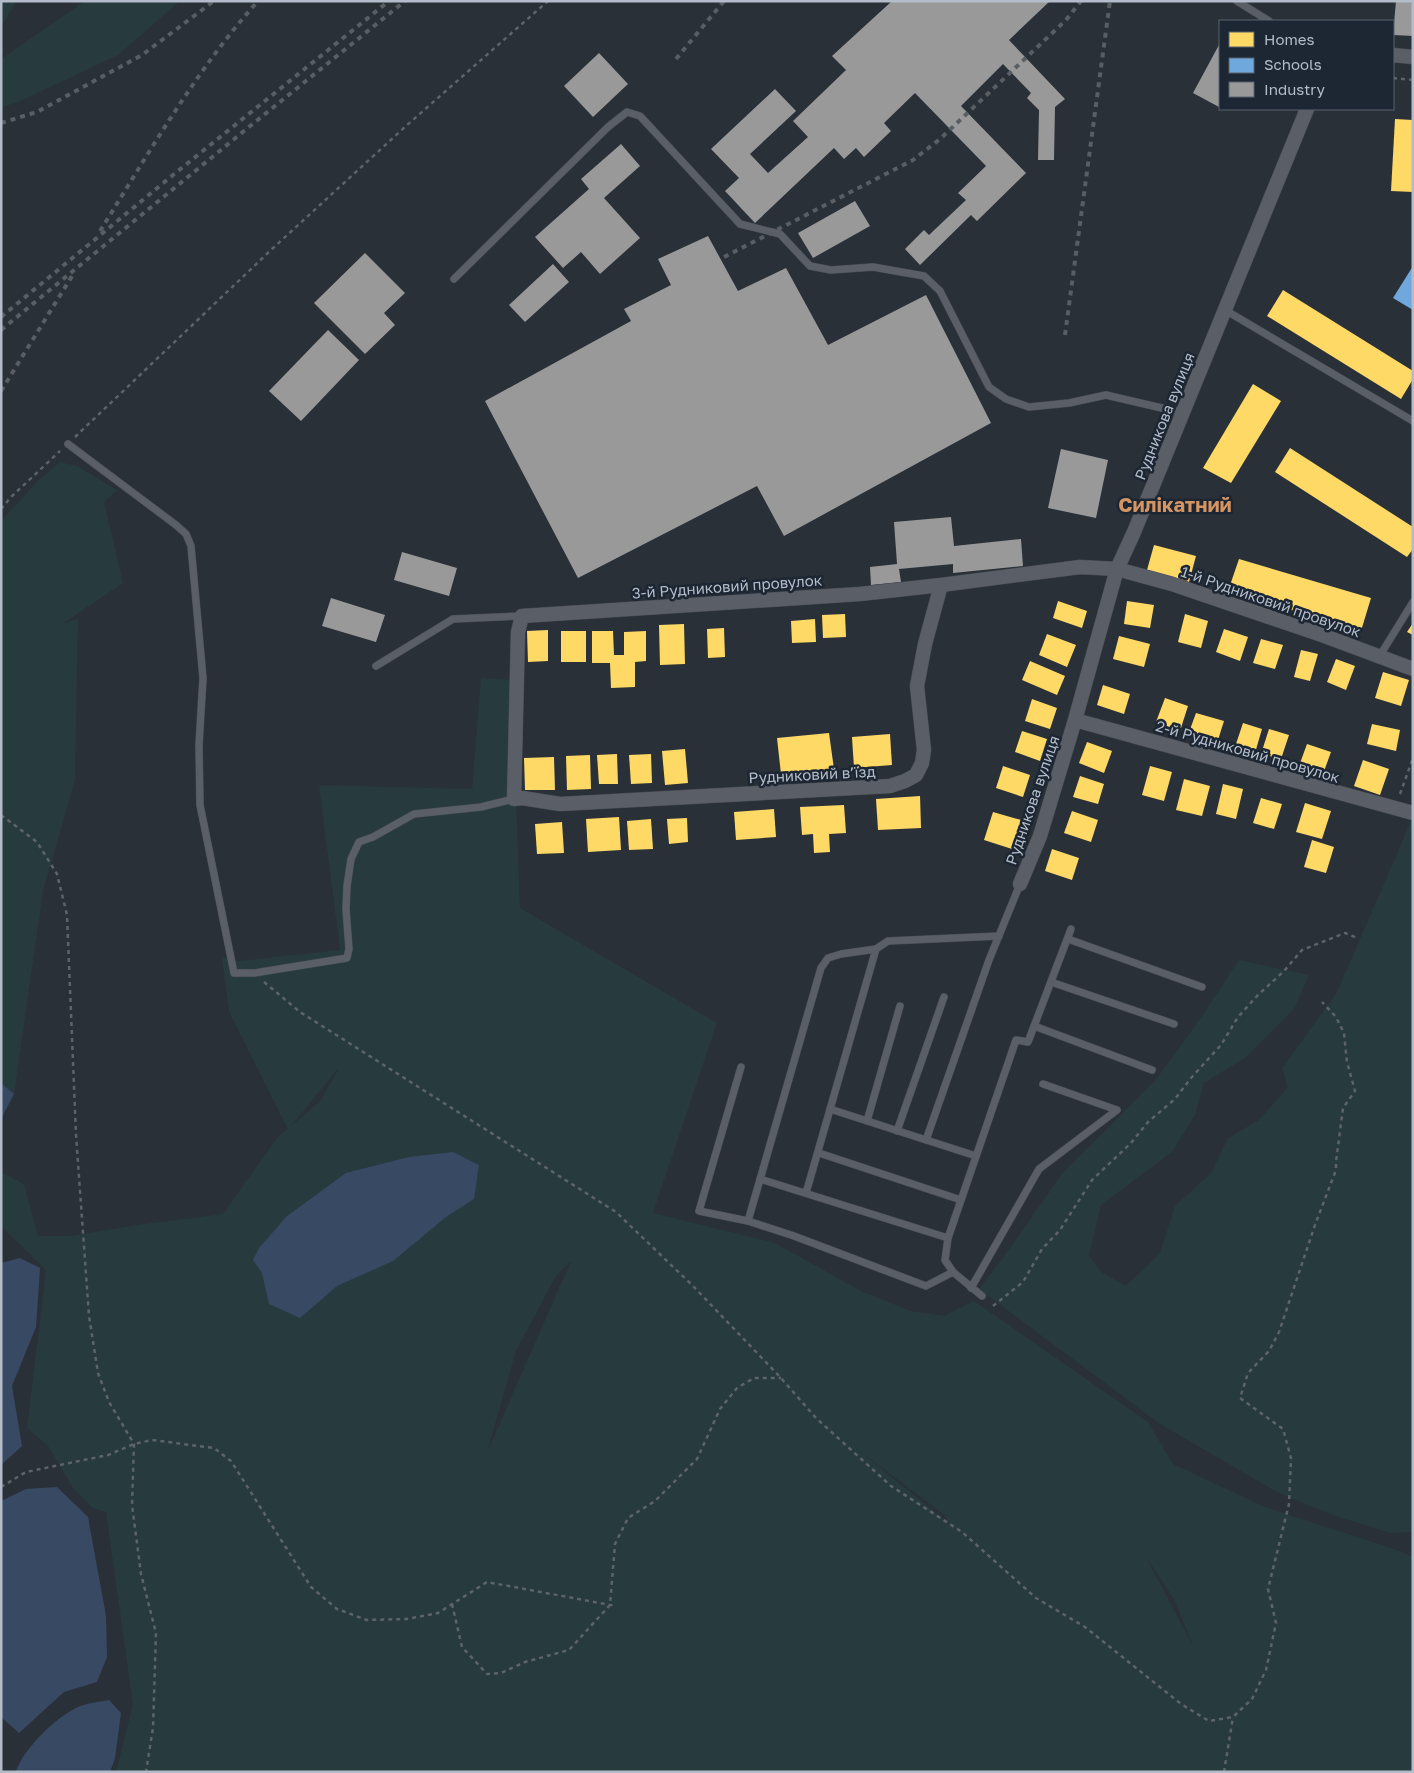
<svg xmlns="http://www.w3.org/2000/svg" width="1414" height="1773" font-family="'Golos Text',sans-serif">
	<style>
		.green { fill: #273a3e; fill-rule: evenodd }
		.water { fill: #384963 }
		.homes { fill: #ffd966 }
		.schools { fill: #6fa8dc }
		.industry { fill: #999 }
		.lines { fill: none; stroke-linecap: round; stroke-linejoin: round }
		.lane-casing { stroke: #484c53; stroke-width: 8 }
		.street-casing { stroke: #484c53; stroke-width: 15 }
		.path { stroke: #5d636a; stroke-width: 2.5; stroke-dasharray: 4 4; stroke-linecap: butt }
		.lane { stroke: #5a5e66; stroke-width: 7 }
		.street { stroke: #5a5e66; stroke-width: 14 }
		.rail { stroke: #595d64; stroke-width: 4; stroke-dasharray: 5 5; stroke-linecap: butt }
		.labels { text-anchor: middle; dominant-baseline: central; stroke-width: 5; stroke-linejoin: round; paint-order: stroke }
		.street-label { font-size: 15px; fill: #b4bcc9; stroke: #1d2633 }
		.district-label { font-size: 20px; font-weight: bold; fill: #d59563; stroke: #1d2633 }
	</style>
	<rect width="100%" height="100%" fill="#2a3038"/>
	<g class="green">
		<polygon points="1,1 16,1 6,19 1,25"/>
		<polygon points="85,1 180,1 118,55 16,103 1,107 1,59"/>
		<polygon points="60,462 77,466 117,490 104,502 123,583 62,624 78,619 75,780 43,891 14,1094 1,1083 1,521 39,480"/>
		<path d="M481 678 512 680 520 908 717 1023 653 1213 775 1243 861 1291 911 1311 944 1316 974 1301 1148 1422 1173 1464 1265 1507 1394 1549 1413 1557V1772H116L133 1704 106 1512 93 1508 73 1488 48 1446 27 1428 46 1270 1 1226V1172L24 1184 38 1236H71L144 1224 223 1214 277 1138 288 1129 229 1011 222 957 239 961 340 950 319 785 472 789ZM337 1070H338L320 1101 291 1126ZM571 1261 489 1448 488 1449 516 1351 556 1276ZM857 1449 947 1517 945 1520ZM1148 1560 1174 1599 1194 1648 1148 1561Z"/>
		<polygon points="1413,815 1413,1532 1390,1533 1330,1514 1277,1492 1160,1424 979,1289 1005,1255 1062,1174 1154,1082 1200,1019 1239,960 1309,975 1294,1009 1245,1058 1204,1083 1195,1115 1172,1152 1101,1205 1089,1256 1101,1272 1126,1286 1160,1253 1175,1206 1211,1173 1228,1138 1259,1120 1288,1087 1282,1068 1336,994 1397,854"/>
	</g>
	<g class="water">
		<polygon points="1,1083 14,1094 1,1119"/>
		<polygon points="453,1152 479,1165 474,1199 446,1217 393,1261 337,1286 300,1318 269,1304 262,1273 253,1260 259,1248 287,1216 346,1173 409,1157"/>
		<polygon points="20,1258 40,1268 36,1327 12,1386 22,1446 1,1465 1,1263"/>
		<polygon points="57,1487 88,1517 106,1616 107,1657 97,1682 64,1692 19,1733 1,1717 1,1501 26,1489"/>
		<path d="M109 1700 121 1713 115 1758 110 1772H16C22 1750 57 1716 78 1707 87 1703 99 1702 109 1700Z"/>
	</g>
	<g class="homes">
		<polygon points="1395,119 1413,120 1413,192 1391,191"/>
		<polygon points="1283,290 1413,371 1413,379 1401,399 1267,316"/>
		<polygon points="1253,384 1281,401 1231,483 1203,468"/>
		<polygon points="1290,448 1413,527 1413,549 1407,557 1275,472"/>
		<polygon points="1154,545 1196,556 1189,582 1147,570"/>
		<polygon points="1239,559 1371,598 1361,631 1228,591"/>
		<polygon points="1058,601 1087,611 1082,628 1053,618"/>
		<polygon points="1127,601 1154,605 1150,628 1124,624"/>
		<polygon points="845,614 846,637 823,638 822,615"/>
		<polygon points="1185,614 1208,621 1201,648 1178,642"/>
		<polygon points="815,619 816,642 792,643 791,621"/>
		<polygon points="1413,623 1413,635 1407,632"/>
		<polygon points="684,624 685,664 660,665 659,625"/>
		<polygon points="724,628 725,657 708,658 707,629"/>
		<polygon points="1224,629 1248,637 1240,661 1216,652"/>
		<polygon points="548,630 548,661 528,662 527,631"/>
		<rect x="561" y="631" width="25" height="31"/>
		<polygon points="592,631 613,631 614,655 624,655 624,632 646,631 646,661 635,662 635,687 611,688 610,663 592,663"/>
		<polygon points="1047,634 1076,645 1067,667 1039,655"/>
		<polygon points="1119,636 1150,644 1144,667 1113,659"/>
		<polygon points="1261,639 1283,645 1275,669 1253,663"/>
		<polygon points="1301,650 1318,654 1310,681 1294,677"/>
		<polygon points="1336,659 1355,666 1346,690 1327,682"/>
		<polygon points="1030,661 1065,676 1057,695 1022,680"/>
		<polygon points="1383,672 1409,680 1401,706 1375,698"/>
		<polygon points="1103,685 1130,694 1124,714 1097,705"/>
		<polygon points="1165,698 1188,706 1180,731 1156,722"/>
		<polygon points="1032,699 1057,708 1050,729 1025,721"/>
		<polygon points="1196,713 1224,721 1217,743 1188,735"/>
		<polygon points="1243,723 1262,729 1255,753 1235,747"/>
		<polygon points="1372,724 1400,730 1396,751 1367,744"/>
		<polygon points="1269,729 1289,735 1281,759 1261,754"/>
		<polygon points="1022,731 1047,739 1040,761 1015,752"/>
		<polygon points="829,733 834,769 781,774 777,738"/>
		<polygon points="890,734 892,765 854,768 852,737"/>
		<polygon points="1087,742 1112,751 1104,773 1079,763"/>
		<polygon points="1307,744 1331,752 1323,774 1299,766"/>
		<polygon points="685,749 688,783 665,785 662,751"/>
		<polygon points="617,754 618,784 599,784 597,755"/>
		<polygon points="651,754 652,783 631,784 629,755"/>
		<polygon points="590,755 591,789 567,790 566,756"/>
		<polygon points="554,757 555,790 525,790 524,758"/>
		<polygon points="1363,760 1389,769 1380,795 1354,786"/>
		<polygon points="1003,766 1030,775 1023,797 996,788"/>
		<polygon points="1150,766 1172,772 1164,801 1142,795"/>
		<polygon points="1080,776 1104,784 1098,804 1073,797"/>
		<polygon points="1184,779 1210,786 1202,816 1176,810"/>
		<polygon points="1223,784 1243,789 1236,819 1216,814"/>
		<polygon points="920,796 921,828 878,830 876,799"/>
		<polygon points="1261,798 1282,804 1274,829 1253,823"/>
		<polygon points="1305,803 1331,811 1322,839 1296,832"/>
		<polygon points="844,805 846,833 829,834 830,852 814,853 813,834 802,835 800,807"/>
		<polygon points="774,809 776,837 736,840 734,812"/>
		<polygon points="1072,811 1098,820 1091,842 1064,833"/>
		<polygon points="993,812 1021,820 1012,849 984,840"/>
		<polygon points="619,817 621,850 588,852 586,819"/>
		<polygon points="687,818 688,842 669,844 667,819"/>
		<polygon points="651,819 653,849 629,850 627,821"/>
		<polygon points="562,822 564,853 537,854 535,824"/>
		<polygon points="1312,840 1334,847 1326,873 1304,867"/>
		<polygon points="1052,849 1079,858 1072,880 1045,871"/>
	</g>
	<polygon class="schools" points="1413,266 1413,310 1393,298"/>
	<g class="industry">
		<polygon points="892,1 1050,1 1009,40 1065,99 1055,107 1054,160 1038,160 1039,110 1027,98 1031,93 1003,64 961,106 1026,173 977,221 971,215 920,265 905,249 924,230 929,235 966,200 958,193 986,166 915,93 884,123 891,131 864,157 856,148 844,159 834,148 755,223 725,191 739,178 711,149 775,89 796,111 750,154 768,173 808,137 793,121 846,70 832,56"/>
		<polygon points="1396,1 1413,1 1413,36 1393,35"/>
		<polygon points="1220,43 1220,105 1219,107 1193,93"/>
		<polygon points="599,53 628,84 593,117 564,86"/>
		<polygon points="621,144 640,166 604,198 640,238 600,274 581,252 563,268 535,237 589,189 581,179"/>
		<polygon points="855,201 870,226 813,258 798,233"/>
		<polygon points="708,236 738,291 786,268 828,345 926,295 991,423 784,536 757,486 578,578 485,401 631,321 624,309 671,285 658,259"/>
		<polygon points="365,253 405,293 384,313 395,325 365,354 314,303"/>
		<polygon points="553,264 569,282 525,322 509,305"/>
		<polygon points="328,330 359,360 301,421 269,391"/>
		<polygon points="1061,449 1108,460 1096,518 1048,508"/>
		<polygon points="951,517 954,546 1021,539 1023,566 953,573 953,564 899,569 901,582 871,585 870,567 897,564 894,522"/>
		<polygon points="402,552 457,568 449,596 394,580"/>
		<polygon points="331,598 385,615 376,642 322,626"/>
	</g>
	<g class="lines">
		<defs>
			<g id="lane">
				<polyline points="1237,1 1269,21"/>
				<polyline points="454,279 608,127 627,112 640,116 740,224 780,234 810,266 831,270 873,267 924,276 940,291 989,387 1006,399 1029,407 1069,403 1106,395 1183,413"/>
				<polyline points="1225,310 1413,421"/>
				<polyline points="68,444 176,525 186,534 191,546 203,678 199,745 200,805 234,973 254,973 347,958 349,949 346,909 347,886 351,859 359,842 373,837 414,814 481,807 514,799"/>
				<polyline points="1379,657 1413,602"/>
				<polyline points="376,666 453,619 522,616"/>
				<polyline points="1068,939 1202,987"/>
				<polyline points="1051,982 1174,1024"/>
				<polyline points="1034,1026 1152,1070"/>
				<polyline points="741,1067 699,1211 748,1221 794,1236 926,1286 953,1272"/>
				<polyline points="830,1109 976,1156"/>
				<polyline points="867,1121 900,1006"/>
				<polyline points="897,1131 944,997"/>
				<polyline points="926,1140 989,960 1020,884"/>
				<polyline points="819,1153 961,1200"/>
				<polyline points="760,1179 948,1238"/>
				<polyline points="806,1193 876,949"/>
				<polyline points="748,1221 821,968 828,958 841,954 876,949 888,941 999,936"/>
				<polyline points="971,1288 1039,1169 1117,1110 1043,1084"/>
				<polyline points="982,1296 953,1272 945,1260 948,1238 1016,1040 1028,1042 1071,929"/>
			</g>
			<g id="street">
				<polyline points="1393,55 1413,57"/>
				<polyline points="941,585 925,644 917,686 924,750 922,763 916,775 905,781 890,786 560,804 522,798 514,799 518,632 522,616 860,594 941,585 1080,567 1117,569 1172,584 1319,634 1413,669"/>
				<polyline points="1075,720 1413,813"/>
				<polyline points="1020,884 1040,836 1075,720 1117,569 1134,532 1307,109"/>
			</g>
		</defs>
		<use href="#lane" class="lane-casing"/>
		<use href="#street" class="street-casing"/>
		<g class="path">
			<polyline points="1393,78 1413,80"/>
			<polyline points="75,437 272,249 406,126 548,1"/>
			<polyline points="1,509 11,497 60,451"/>
			<polyline points="1400,794 1413,758"/>
			<polyline points="1,815 37,842 57,874 67,915 76,1135 89,1316 98,1373 109,1402 134,1444 132,1505 141,1574 156,1633 153,1728 146,1772"/>
			<polyline points="264,982 300,1012 616,1212 693,1286 781,1378 816,1418 891,1486 962,1532 1036,1598 1085,1627 1181,1704 1209,1721 1233,1717 1252,1699 1266,1670 1276,1623 1268,1589 1289,1504 1291,1458 1283,1429 1240,1398 1248,1373 1269,1351 1279,1332 1315,1225 1336,1170 1336,1162 1343,1108 1355,1091 1347,1062 1344,1033 1336,1017 1322,1002"/>
			<polyline points="993,1306 1023,1282 1042,1249 1060,1230 1092,1180 1131,1143 1148,1122 1175,1099 1191,1078 1221,1045 1238,1017 1257,996 1284,971 1302,950 1345,933 1357,938"/>
			<polyline points="1,1487 26,1472 108,1455 134,1444 152,1440 214,1448 231,1461 311,1587 337,1609 367,1620 407,1619 438,1613 487,1582 616,1606"/>
			<polyline points="452,1604 462,1647 487,1674 501,1673 525,1662 569,1650 610,1605 615,1544 628,1518 655,1501 697,1459 720,1409 737,1388 754,1378 781,1378"/>
			<polyline points="1224,1772 1233,1717"/>
		</g>
		<use href="#lane" class="lane"/>
		<use href="#street" class="street"/>
		<g class="rail">
			<polyline points="676,59 724,1"/>
			<polyline points="1,123 37,112 142,55 214,1"/>
			<path d="M100 231C149 153 196 70 258 1"/>
			<polyline points="724,257 913,160 940,139 1066,20 1081,1"/>
			<polyline points="1,317 173,175 389,1"/>
			<polyline points="1,330 244,131 405,1"/>
			<polyline points="1065,335 1110,1"/>
			<polyline points="1,391 72,276"/>
		</g>
	</g>
	<g class="labels">
		<g class="street-label">
			<text transform="translate(1164 416) rotate(-68)">Рудникова вулиця</text>
			<text transform="translate(727 586) rotate(-4)">3-й Рудниковий провулок</text>
			<text transform="translate(1271 601) rotate(19)">1-й Рудниковий провулок</text>
			<text transform="translate(1248 751) rotate(16)">2-й Рудниковий провулок</text>
			<text transform="translate(812 774) rotate(-3)">Рудниковий в’їзд</text>
			<text transform="translate(1032 800) rotate(-71)">Рудникова вулиця</text>
		</g>
		<g class="district-label">
			<text x="1175" y="504">Силікатний</text>
		</g>
	</g>
	<rect width="1414" height="1773" fill="none" stroke="#b4bcc9" stroke-width="5"/>
	<rect x="1219" y="20" width="175" height="90" fill="#1d2633" stroke="#59626f"/>
	<rect x="1229" y="32" width="25" height="15" fill="#ffd966" stroke="#59626f"/>
	<text x="1264" y="45" font-size="15" fill="#b4bcc9">Homes</text>
	<rect x="1229" y="58" width="25" height="15" fill="#6fa8dc" stroke="#59626f"/>
	<text x="1264" y="70" font-size="15" fill="#b4bcc9">Schools</text>
	<rect x="1229" y="82" width="25" height="15" fill="#999999" stroke="#59626f"/>
	<text x="1264" y="95" font-size="15" fill="#b4bcc9">Industry</text>
</svg>
